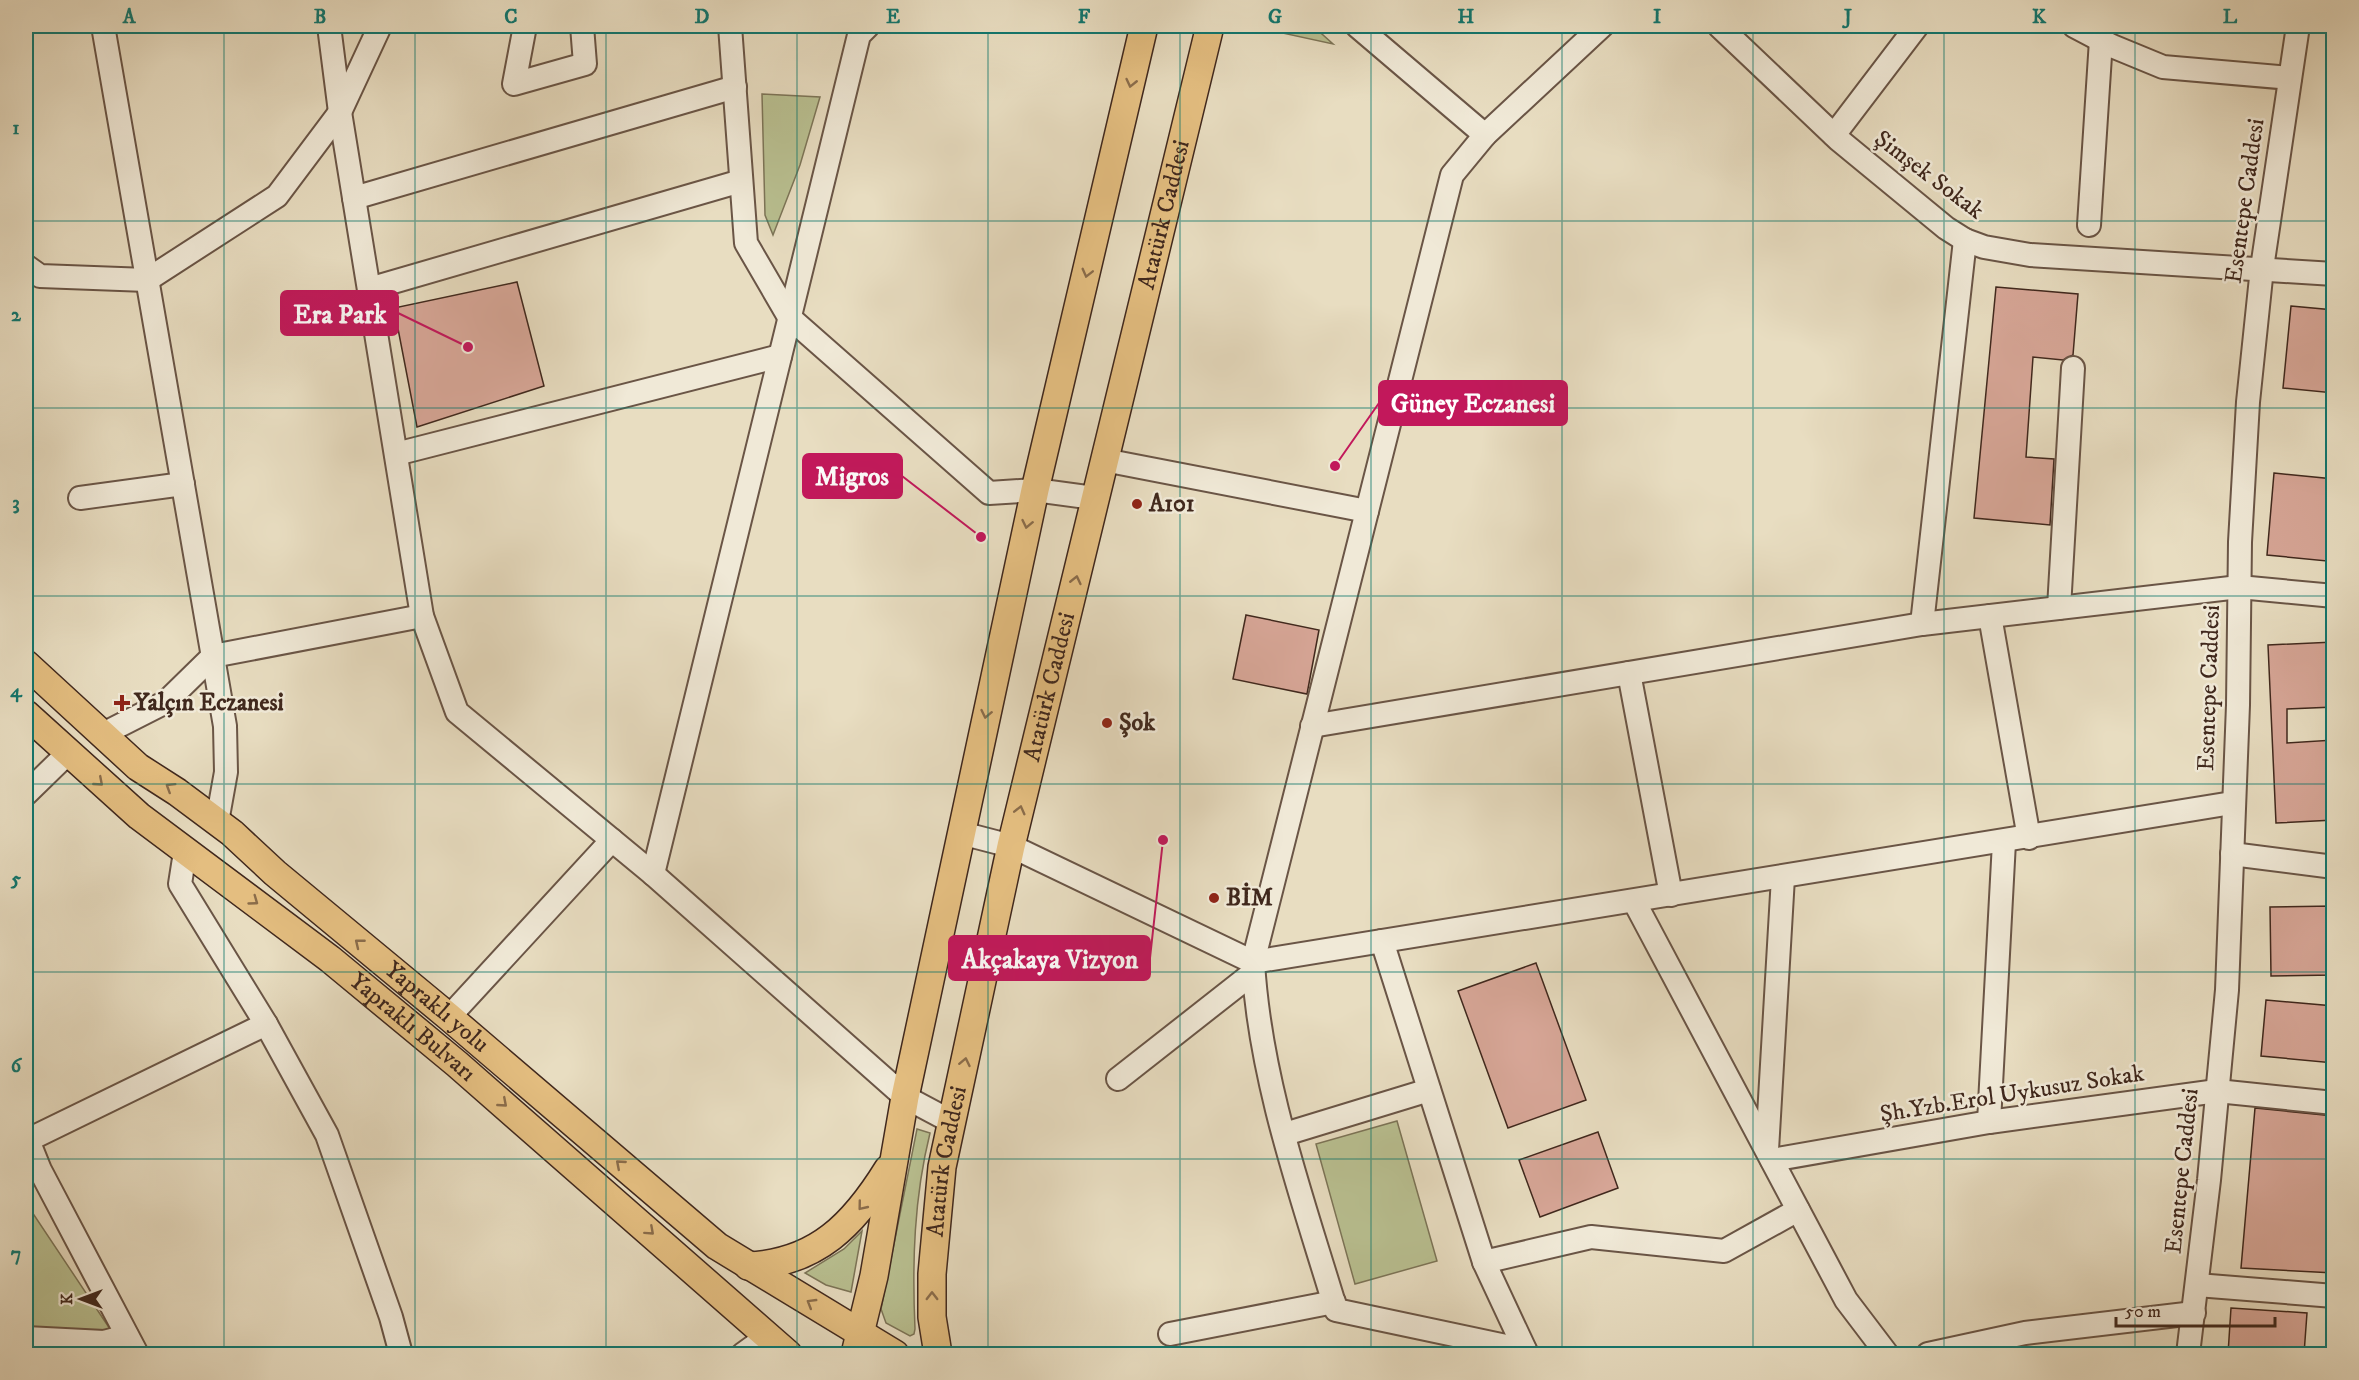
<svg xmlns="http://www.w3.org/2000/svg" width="2359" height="1380" font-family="'IM FELL DW Pica',serif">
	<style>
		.green { fill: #b9c091; stroke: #7c7457; stroke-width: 1.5 }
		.building { fill: #d7a697; stroke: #40281d; stroke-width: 1.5 }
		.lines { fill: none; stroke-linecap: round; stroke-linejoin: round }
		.minor-casing { stroke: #6a5546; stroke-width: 26 }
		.major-casing { stroke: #40281d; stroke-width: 30 }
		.minor { stroke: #f0e9d7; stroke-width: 22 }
		.major { stroke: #e4be80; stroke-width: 27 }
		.oneway { stroke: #8a6c4a }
		.grid { fill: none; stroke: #0f766e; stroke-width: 1.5; stroke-opacity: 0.55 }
		.poi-dot { fill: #8f2418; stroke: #f0e9d7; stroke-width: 2 }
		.labels { text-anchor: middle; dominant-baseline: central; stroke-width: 5; stroke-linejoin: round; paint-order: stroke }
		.street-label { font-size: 24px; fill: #40281d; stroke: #f0e9d7 }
		.poi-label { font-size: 24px; font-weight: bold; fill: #40281d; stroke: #f0e9d7; text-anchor: start }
		.leader { fill: none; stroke: #c2185b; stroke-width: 2 }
		.callout-dot { fill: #c2185b; stroke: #f0e9d7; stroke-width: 2 }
		.callout { fill: #c2185b; stroke: #c2185b; stroke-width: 2 }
		.callout-label { font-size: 26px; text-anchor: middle; font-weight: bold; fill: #fff }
		.neatline { fill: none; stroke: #0f766e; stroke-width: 2 }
		.grid-label { font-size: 20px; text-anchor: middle; font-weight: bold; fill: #0f766e }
	</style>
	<rect width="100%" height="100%" fill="#e8ddc1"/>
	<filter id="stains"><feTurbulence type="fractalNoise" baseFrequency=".00333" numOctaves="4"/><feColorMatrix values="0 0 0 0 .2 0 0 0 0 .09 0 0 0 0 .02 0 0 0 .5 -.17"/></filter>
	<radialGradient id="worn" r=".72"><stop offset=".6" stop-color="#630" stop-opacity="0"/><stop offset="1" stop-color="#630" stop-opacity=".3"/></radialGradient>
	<g class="green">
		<polygon points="1251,26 1313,26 1333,44"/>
		<polygon points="762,94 820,97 800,165 773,235 765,215"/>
		<polygon points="1397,1121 1437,1261 1355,1284 1316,1144"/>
		<path d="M917 1129 930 1133C914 1198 912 1262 915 1329L914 1334 910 1336 886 1323 881 1309Z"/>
		<polygon points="26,1203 124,1350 126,1354 26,1354"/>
		<polygon points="862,1231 851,1292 826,1285 805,1273 844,1249"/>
	</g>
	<g class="building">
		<polygon points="517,282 544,386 417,427 394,308"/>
		<polygon points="1996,287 2078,294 2073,355 2063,360 2033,357 2026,457 2054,459 2050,525 1974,518"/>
		<polygon points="2291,306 2334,310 2334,393 2283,388"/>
		<polygon points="2274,473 2334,479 2327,561 2267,555"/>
		<polygon points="1246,615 1319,630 1307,694 1233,679"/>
		<polygon points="2334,642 2334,707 2287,709 2287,743 2334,740 2334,820 2276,823 2268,645"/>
		<polygon points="2334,906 2334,975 2271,976 2270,907"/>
		<polygon points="1536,963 1586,1100 1508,1128 1458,991"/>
		<polygon points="2266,1000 2334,1006 2334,1063 2261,1056"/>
		<polygon points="2255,1108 2334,1116 2334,1150 2327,1214 2334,1214 2334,1273 2241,1268"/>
		<polygon points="1598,1132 1618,1188 1540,1217 1519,1160"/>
		<polygon points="2231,1308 2307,1313 2304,1354 2228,1354"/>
	</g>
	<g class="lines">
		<defs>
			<g id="minor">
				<polyline points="103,26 225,726 226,772 217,822"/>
				<polyline points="329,26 340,112 422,616 457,712 653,874 905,1097 952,1122"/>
				<polyline points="525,26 514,84 585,64 582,26"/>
				<polyline points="730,26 746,243 789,317 989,493 1035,490 1094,498"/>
				<polyline points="1357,26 1485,135"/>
				<polyline points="1719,26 1839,140 1946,228 1965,240 1984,247 2030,255 2334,274"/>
				<polyline points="2074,26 2112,46 2163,67 2290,78"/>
				<polyline points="1834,135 1917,26"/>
				<polyline points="354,198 735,87"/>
				<polyline points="2089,225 2101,40"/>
				<polyline points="26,266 40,276 147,280 277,196 340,112 380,26"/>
				<polyline points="369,289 741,181"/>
				<polyline points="396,454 780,356"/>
				<polyline points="1104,460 1367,511"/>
				<polyline points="80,498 183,484"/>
				<polyline points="2059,608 2073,368"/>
				<polyline points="1990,616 2029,838"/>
				<polyline points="1922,624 1965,240"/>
				<polyline points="1629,673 1671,895"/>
				<polyline points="1312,726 1922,624 2239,587 2334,596"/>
				<polyline points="101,735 166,702 213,656 422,616"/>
				<polyline points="26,794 68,753"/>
				<polyline points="961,833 1011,846 1253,962 2232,803"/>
				<polyline points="185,852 180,884 266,1024 327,1135 391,1317 401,1354"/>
				<polyline points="2232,854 2334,867"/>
				<polyline points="653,874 859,35 868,26"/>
				<polyline points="1634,901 1846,1300 1887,1354"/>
				<polyline points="1382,941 1484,1262 1527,1354"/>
				<polyline points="449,1017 612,840"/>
				<polyline points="1118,1079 1253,973"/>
				<polyline points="1989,1122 2004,842"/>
				<polyline points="1285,1134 1429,1090"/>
				<polyline points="26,1135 40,1170 137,1354"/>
				<polyline points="28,1140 266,1024"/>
				<polyline points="1767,1150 1783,877"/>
				<polyline points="1772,1160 1989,1122 2217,1091 2334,1103"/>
				<polyline points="1484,1262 1591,1237 1724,1251 1798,1210"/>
				<polyline points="2197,1285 2334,1296"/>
				<polyline points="1170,1334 1334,1302"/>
				<polyline points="26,1338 104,1342 127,1336"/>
				<path d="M1525 1350 1336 1310C1302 1197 1260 1081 1253 962L1452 175 1485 135 1602 26"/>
				<polyline points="743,1354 768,1336"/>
				<polyline points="1928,1354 2025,1333 2194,1313"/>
				<polyline points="2188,1354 2209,1180 2227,990 2238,705 2240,542 2248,402 2262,268 2298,26"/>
			</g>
			<g id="major">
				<path id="s1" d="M26 664 138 767 177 792 232 833 275 873 449 1017 717 1246 895 1354"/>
				<path id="s2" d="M26 714 139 816 330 959 457 1064 788 1354"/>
				<path d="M748 1266C817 1263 854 1224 888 1169"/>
				<polyline points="855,1354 874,1276 905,1097 1035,490 1144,26"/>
				<path id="s3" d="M938 1354 932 1317V1274L942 1167 1011 846 1210 26"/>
			</g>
		</defs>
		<use href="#minor" class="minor-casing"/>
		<use href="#major" class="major-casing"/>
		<use href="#minor" class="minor"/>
		<use href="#major" class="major"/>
	</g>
	<defs><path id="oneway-chevron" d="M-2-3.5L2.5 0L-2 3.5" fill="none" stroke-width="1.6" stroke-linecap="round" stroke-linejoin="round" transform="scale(1.5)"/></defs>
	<g class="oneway">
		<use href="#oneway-chevron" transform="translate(1131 83) rotate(103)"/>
		<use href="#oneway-chevron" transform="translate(1087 273) rotate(104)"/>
		<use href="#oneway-chevron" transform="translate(1027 524) rotate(102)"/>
		<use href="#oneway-chevron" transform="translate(1076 580) rotate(-77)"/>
		<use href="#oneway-chevron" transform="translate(986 714) rotate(102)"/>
		<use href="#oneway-chevron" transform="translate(99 782) rotate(41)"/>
		<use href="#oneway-chevron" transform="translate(170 787) rotate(-148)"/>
		<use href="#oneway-chevron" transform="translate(1020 810) rotate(-76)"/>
		<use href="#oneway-chevron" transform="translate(254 901) rotate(36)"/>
		<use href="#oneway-chevron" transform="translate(359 943) rotate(-141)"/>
		<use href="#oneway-chevron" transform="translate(965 1062) rotate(-78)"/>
		<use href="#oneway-chevron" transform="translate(503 1103) rotate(41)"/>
		<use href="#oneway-chevron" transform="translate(620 1164) rotate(-139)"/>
		<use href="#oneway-chevron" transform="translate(862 1206) rotate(129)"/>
		<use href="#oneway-chevron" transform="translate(650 1231) rotate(42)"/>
		<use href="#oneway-chevron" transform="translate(932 1296) rotate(-90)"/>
		<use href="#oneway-chevron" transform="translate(811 1303) rotate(-149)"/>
	</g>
	<path class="grid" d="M224 26V1354M415 26V1354M606 26V1354M797 26V1354M988 26V1354M1180 26V1354M1371 26V1354M1562 26V1354M1753 26V1354M1944 26V1354M2135 26V1354M26 221H2334M26 408H2334M26 596H2334M26 784H2334M26 972H2334M26 1159H2334"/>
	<g class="poi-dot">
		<circle cx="1137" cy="504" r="6"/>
		<path d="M119 694h6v6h6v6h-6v6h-6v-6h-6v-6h6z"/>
		<circle cx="1107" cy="723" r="6"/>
		<circle cx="1214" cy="898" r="6"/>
	</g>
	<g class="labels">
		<g class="street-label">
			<text transform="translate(1929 175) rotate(37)">Şimşek Sokak</text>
			<text transform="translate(2245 201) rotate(-82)">Esentepe Caddesi</text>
			<text stroke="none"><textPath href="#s3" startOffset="1166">Atatürk Caddesi</textPath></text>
			<text stroke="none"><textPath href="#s3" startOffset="680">Atatürk Caddesi</textPath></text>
			<text transform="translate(2209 688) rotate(-88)">Esentepe Caddesi</text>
			<text stroke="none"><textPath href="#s1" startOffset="536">Yapraklı yolu</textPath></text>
			<text stroke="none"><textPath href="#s2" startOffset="498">Yapraklı Bulvarı</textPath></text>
			<text transform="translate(2012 1094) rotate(-9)">Şh.Yzb.Erol Uykusuz Sokak</text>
			<text stroke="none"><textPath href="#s3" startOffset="194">Atatürk Caddesi</textPath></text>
			<text transform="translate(2182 1171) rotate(-84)">Esentepe Caddesi</text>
		</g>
		<g class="poi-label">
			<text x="1149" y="504">A101</text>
			<text x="134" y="703">Yalçın Eczanesi</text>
			<text x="1119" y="723">Şok</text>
			<text x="1226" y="898">BİM</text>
		</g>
	</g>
	<path class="leader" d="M468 347L398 313M1335 466L1379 403M981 537L902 476M1163 840L1150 958"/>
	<g class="callout-dot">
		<circle cx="468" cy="347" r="6"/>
		<circle cx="1335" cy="466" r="6"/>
		<circle cx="981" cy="537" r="6"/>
		<circle cx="1163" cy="840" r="6"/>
	</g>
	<g class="callout">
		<rect x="281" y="291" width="117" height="44" rx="6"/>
		<rect x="1379" y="381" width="188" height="44" rx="6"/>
		<rect x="803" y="454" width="99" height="44" rx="6"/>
		<rect x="949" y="936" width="201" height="44" rx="6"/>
	</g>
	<g class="callout-label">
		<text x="340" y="323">Era Park</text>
		<text x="1473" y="412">Güney Eczanesi</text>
		<text x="852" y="485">Migros</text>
		<text x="1050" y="968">Akçakaya Vizyon</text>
	</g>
	<rect width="2359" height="1380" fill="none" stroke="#e8ddc1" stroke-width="66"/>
	<g transform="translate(81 1299) rotate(270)" stroke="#f0e9d7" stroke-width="4.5" paint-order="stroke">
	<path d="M0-4.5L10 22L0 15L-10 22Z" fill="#40281d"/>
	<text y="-9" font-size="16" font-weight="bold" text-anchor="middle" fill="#40281d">K</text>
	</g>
	<path d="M2116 1317v9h159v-9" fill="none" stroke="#40281d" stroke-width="3"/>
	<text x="2125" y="1317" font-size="18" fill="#40281d" stroke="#f0e9d7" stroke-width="4.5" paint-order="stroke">50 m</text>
	<rect x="33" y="33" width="2293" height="1314" class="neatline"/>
	<g class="grid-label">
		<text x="129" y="23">A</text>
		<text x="320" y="23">B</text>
		<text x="511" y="23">C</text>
		<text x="702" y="23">D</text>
		<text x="893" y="23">E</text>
		<text x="1084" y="23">F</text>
		<text x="1275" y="23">G</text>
		<text x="1466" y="23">H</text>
		<text x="1657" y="23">I</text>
		<text x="1848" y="23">J</text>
		<text x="2039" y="23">K</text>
		<text x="2230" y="23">L</text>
		<text x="16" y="134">1</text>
		<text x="16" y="321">2</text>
		<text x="16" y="509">3</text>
		<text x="16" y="697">4</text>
		<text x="16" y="885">5</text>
		<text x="16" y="1072">6</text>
		<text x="16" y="1260">7</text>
	</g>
	<rect width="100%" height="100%" filter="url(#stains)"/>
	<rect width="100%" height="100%" fill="url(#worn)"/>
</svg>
